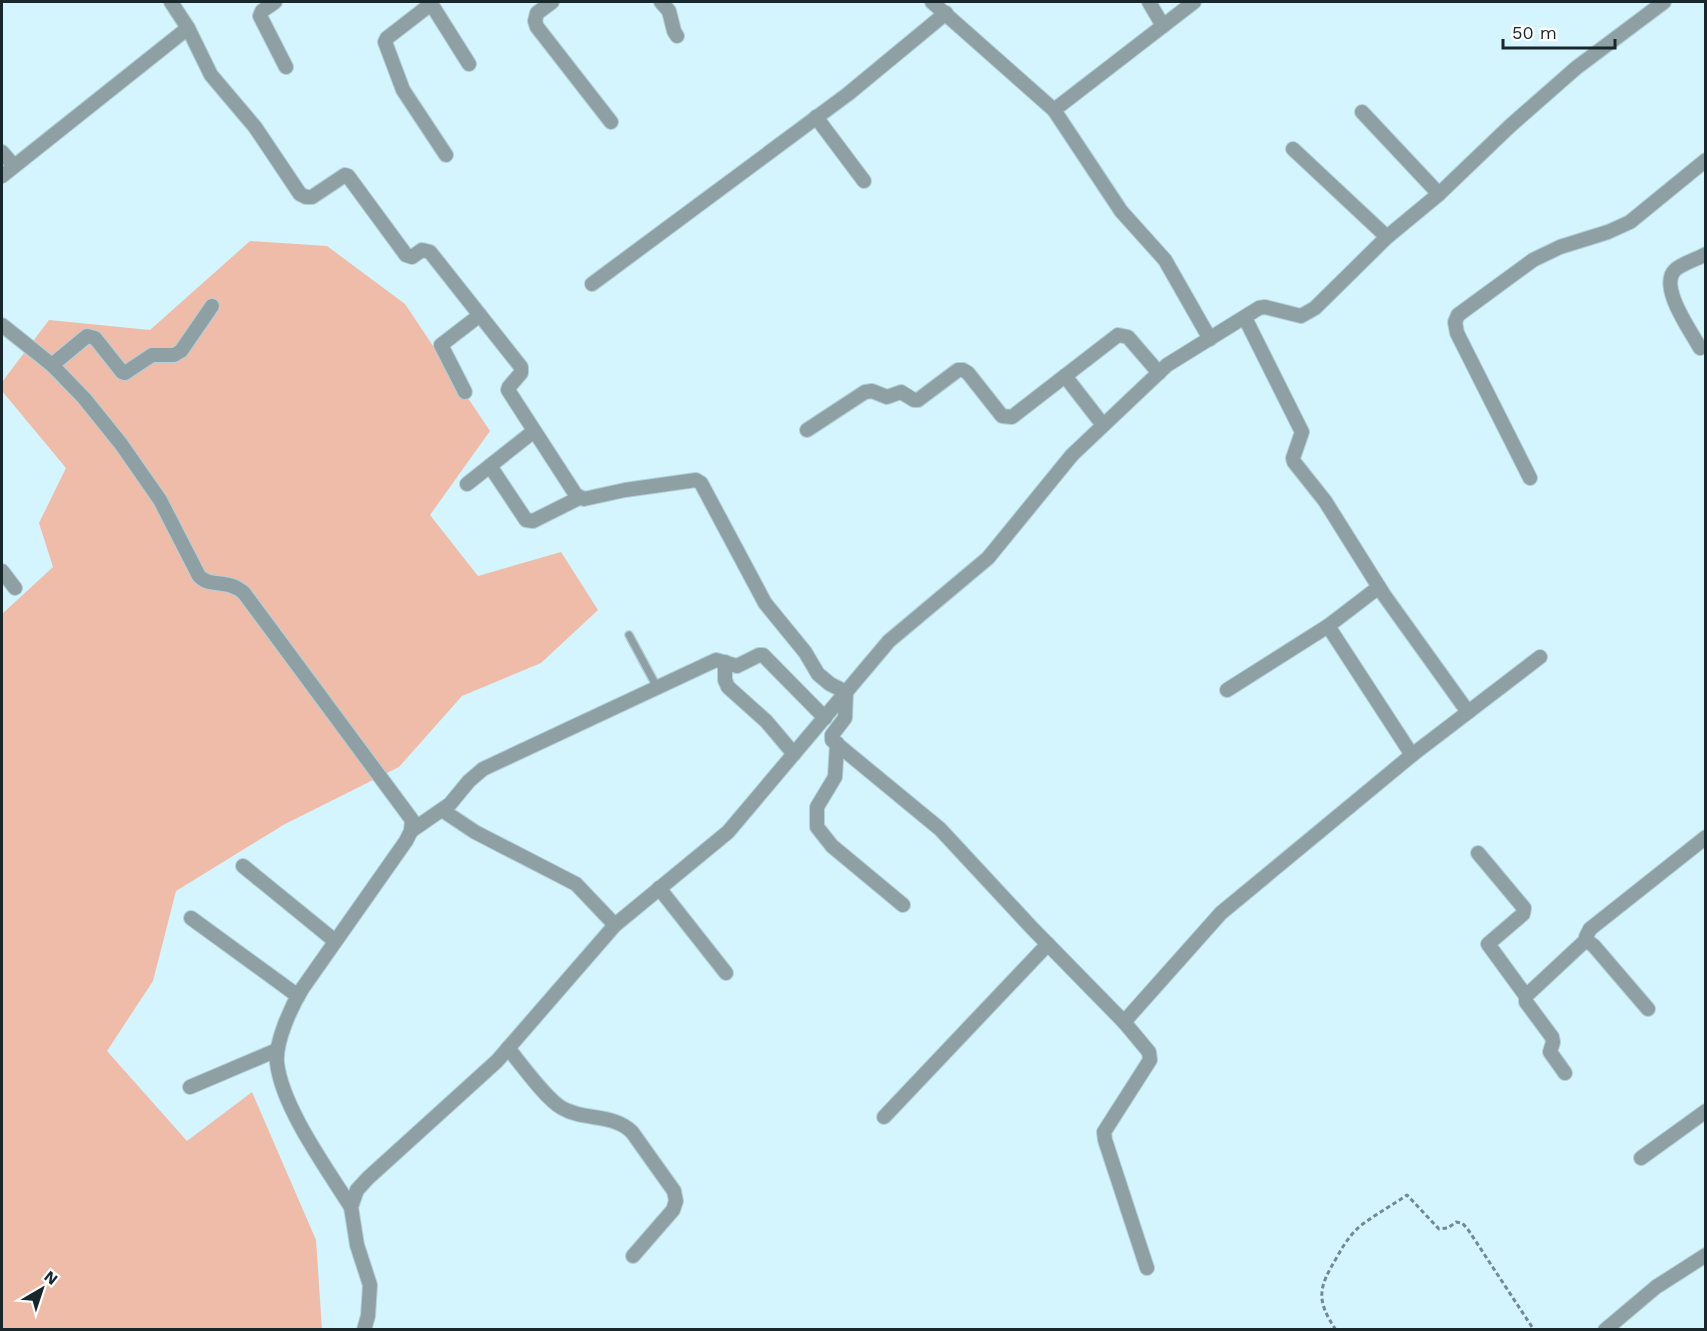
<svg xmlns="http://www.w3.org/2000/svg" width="1707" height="1331" font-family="'Work Sans',sans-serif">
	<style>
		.green { fill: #eebca9 }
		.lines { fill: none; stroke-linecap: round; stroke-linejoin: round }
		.service-casing { stroke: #b2d0d8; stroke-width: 10 }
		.minor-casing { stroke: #b2d0d8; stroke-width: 16 }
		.path { stroke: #728a91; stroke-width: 3; stroke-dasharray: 4.5 3; stroke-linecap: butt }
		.service { stroke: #8fa0a4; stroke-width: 7 }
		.minor { stroke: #8fa0a4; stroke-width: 14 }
	</style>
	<rect width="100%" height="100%" fill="#d4f5fe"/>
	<polygon class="green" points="250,241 327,246 405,304 490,431 430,515 478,576 561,552 598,610 541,663 462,696 399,767 285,824 176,891 153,981 107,1051 187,1141 252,1092 316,1240 322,1329 2,1329 2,614 53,567 39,523 66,468 2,391 2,382 49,320 150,330"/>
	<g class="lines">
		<defs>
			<polyline id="service" points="629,635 657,687"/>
			<g id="minor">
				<polyline points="171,2 188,28 211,75 255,127 300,194 306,197 312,197 345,175 348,176 406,255 412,257 422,250 430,252 521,367 521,373 509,387 508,390 576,495 584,499 625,490 696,480 701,483 765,603 805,652 818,674 830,684 846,692 845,718 832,735 832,740 940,829 1031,927 1124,1022 1149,1052 1150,1060 1104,1132 1105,1140 1147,1268"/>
				<polyline points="275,2 262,11 260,16 286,67"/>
				<polyline points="430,2 469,64"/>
				<polyline points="552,2 537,13 535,21 537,27 611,122"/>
				<polyline points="661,2 669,11 674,31 677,36"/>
				<polyline points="932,2 1054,110 1121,211 1165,260 1210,339"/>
				<polyline points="1149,2 1163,26"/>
				<polyline points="431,4 387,38 385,42 403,90 446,155"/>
				<polyline points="1054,110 1194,2"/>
				<polyline points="1362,112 1439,194"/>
				<polyline points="816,117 864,181"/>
				<polyline points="1293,149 1387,237"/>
				<polyline points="2,152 14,166"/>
				<polyline points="2,176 188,28"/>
				<polyline points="592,284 848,94 946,13"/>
				<polyline points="1245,318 1302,432 1293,458 1294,462 1325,501 1384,595 1468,712"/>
				<path d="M2 325 52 365 84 398 121 444 160 500 199 576C210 588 227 578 244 593L412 820 411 831 406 841 302 989C291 1007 275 1042 277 1063 282 1107 327 1169 351 1207"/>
				<path d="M1700 348C1691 331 1657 285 1676 269 1684 263 1697 259 1706 254"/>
				<polyline points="52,365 87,336 95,338 122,372 125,373 152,355 174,355 181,351 212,306"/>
				<polyline points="1065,376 1103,425"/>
				<polyline points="465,392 441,345 480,315"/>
				<polyline points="807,430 865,392 872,391 887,397 901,392 914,400 918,400 958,370 963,370 968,373 1002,416 1012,417 1118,335 1128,337 1159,373"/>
				<polyline points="490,466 526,520 533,521 579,498"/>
				<polyline points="1530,478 1457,333 1455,322 1458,315 1533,260 1560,247 1608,232 1630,222 1706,160"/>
				<polyline points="467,484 534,431"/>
				<polyline points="2,571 15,588"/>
				<polyline points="1379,587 1328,626 1412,755"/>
				<polyline points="725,662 725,680 728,687 766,721 794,754"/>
				<polyline points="1227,690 1328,626"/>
				<polyline points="837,743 835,777 817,807 817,827 832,846 903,905"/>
				<polyline points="442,810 475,832 576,884 615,925"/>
				<polyline points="411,831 450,804 469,781 483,769 716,660 737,666 759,655 763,655 825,718"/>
				<polyline points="1478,853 1524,908 1523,914 1488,944 1526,996"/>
				<polyline points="243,866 335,941"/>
				<polyline points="659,888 726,973"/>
				<polyline points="191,918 298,996"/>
				<polyline points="1586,940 1594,946 1648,1009"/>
				<polyline points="1124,1022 1221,913 1412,755 1540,657"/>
				<path d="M508 1048C521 1064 546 1099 562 1108 584 1121 613 1113 632 1132L674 1191 676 1201 673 1210 633 1256"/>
				<polyline points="1565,1073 1550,1052 1553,1042 1552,1037 1526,1002 1526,996 1586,940 1586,937 1590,929 1706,837"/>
				<polyline points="190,1087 277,1050"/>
				<polyline points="884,1117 1048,944"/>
				<polyline points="1641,1158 1706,1111"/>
				<polyline points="364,1330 368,1316 370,1285 357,1245 351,1207 357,1190 368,1178 497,1061 615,925 728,832 889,641 988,558 1072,455 1167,365 1259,308 1265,307 1301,316 1315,308 1387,237 1439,194 1510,126 1576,68 1664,2"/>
				<polyline points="1605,1330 1656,1287 1706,1255"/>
			</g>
		</defs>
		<use href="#service" class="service-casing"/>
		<use href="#minor" class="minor-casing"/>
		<path class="path" d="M1336 1330C1315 1299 1319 1287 1337 1257 1343 1246 1350 1235 1359 1227 1374 1215 1391 1206 1407 1195L1439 1229 1448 1228 1456 1222 1462 1223 1467 1228 1534 1330"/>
		<use href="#service" class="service"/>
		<use href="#minor" class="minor"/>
	</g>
	<rect width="1707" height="1331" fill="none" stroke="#17272b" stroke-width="6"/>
	<g transform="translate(42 1289) rotate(39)" stroke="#ffffff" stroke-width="4.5" paint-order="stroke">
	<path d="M0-4.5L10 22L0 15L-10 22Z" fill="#17272b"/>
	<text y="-9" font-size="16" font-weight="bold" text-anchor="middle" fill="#17272b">N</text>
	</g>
	<path d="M1503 39v9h112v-9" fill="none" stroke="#17272b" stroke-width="3"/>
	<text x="1512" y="39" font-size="18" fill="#17272b" stroke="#ffffff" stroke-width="4.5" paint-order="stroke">50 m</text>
</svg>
